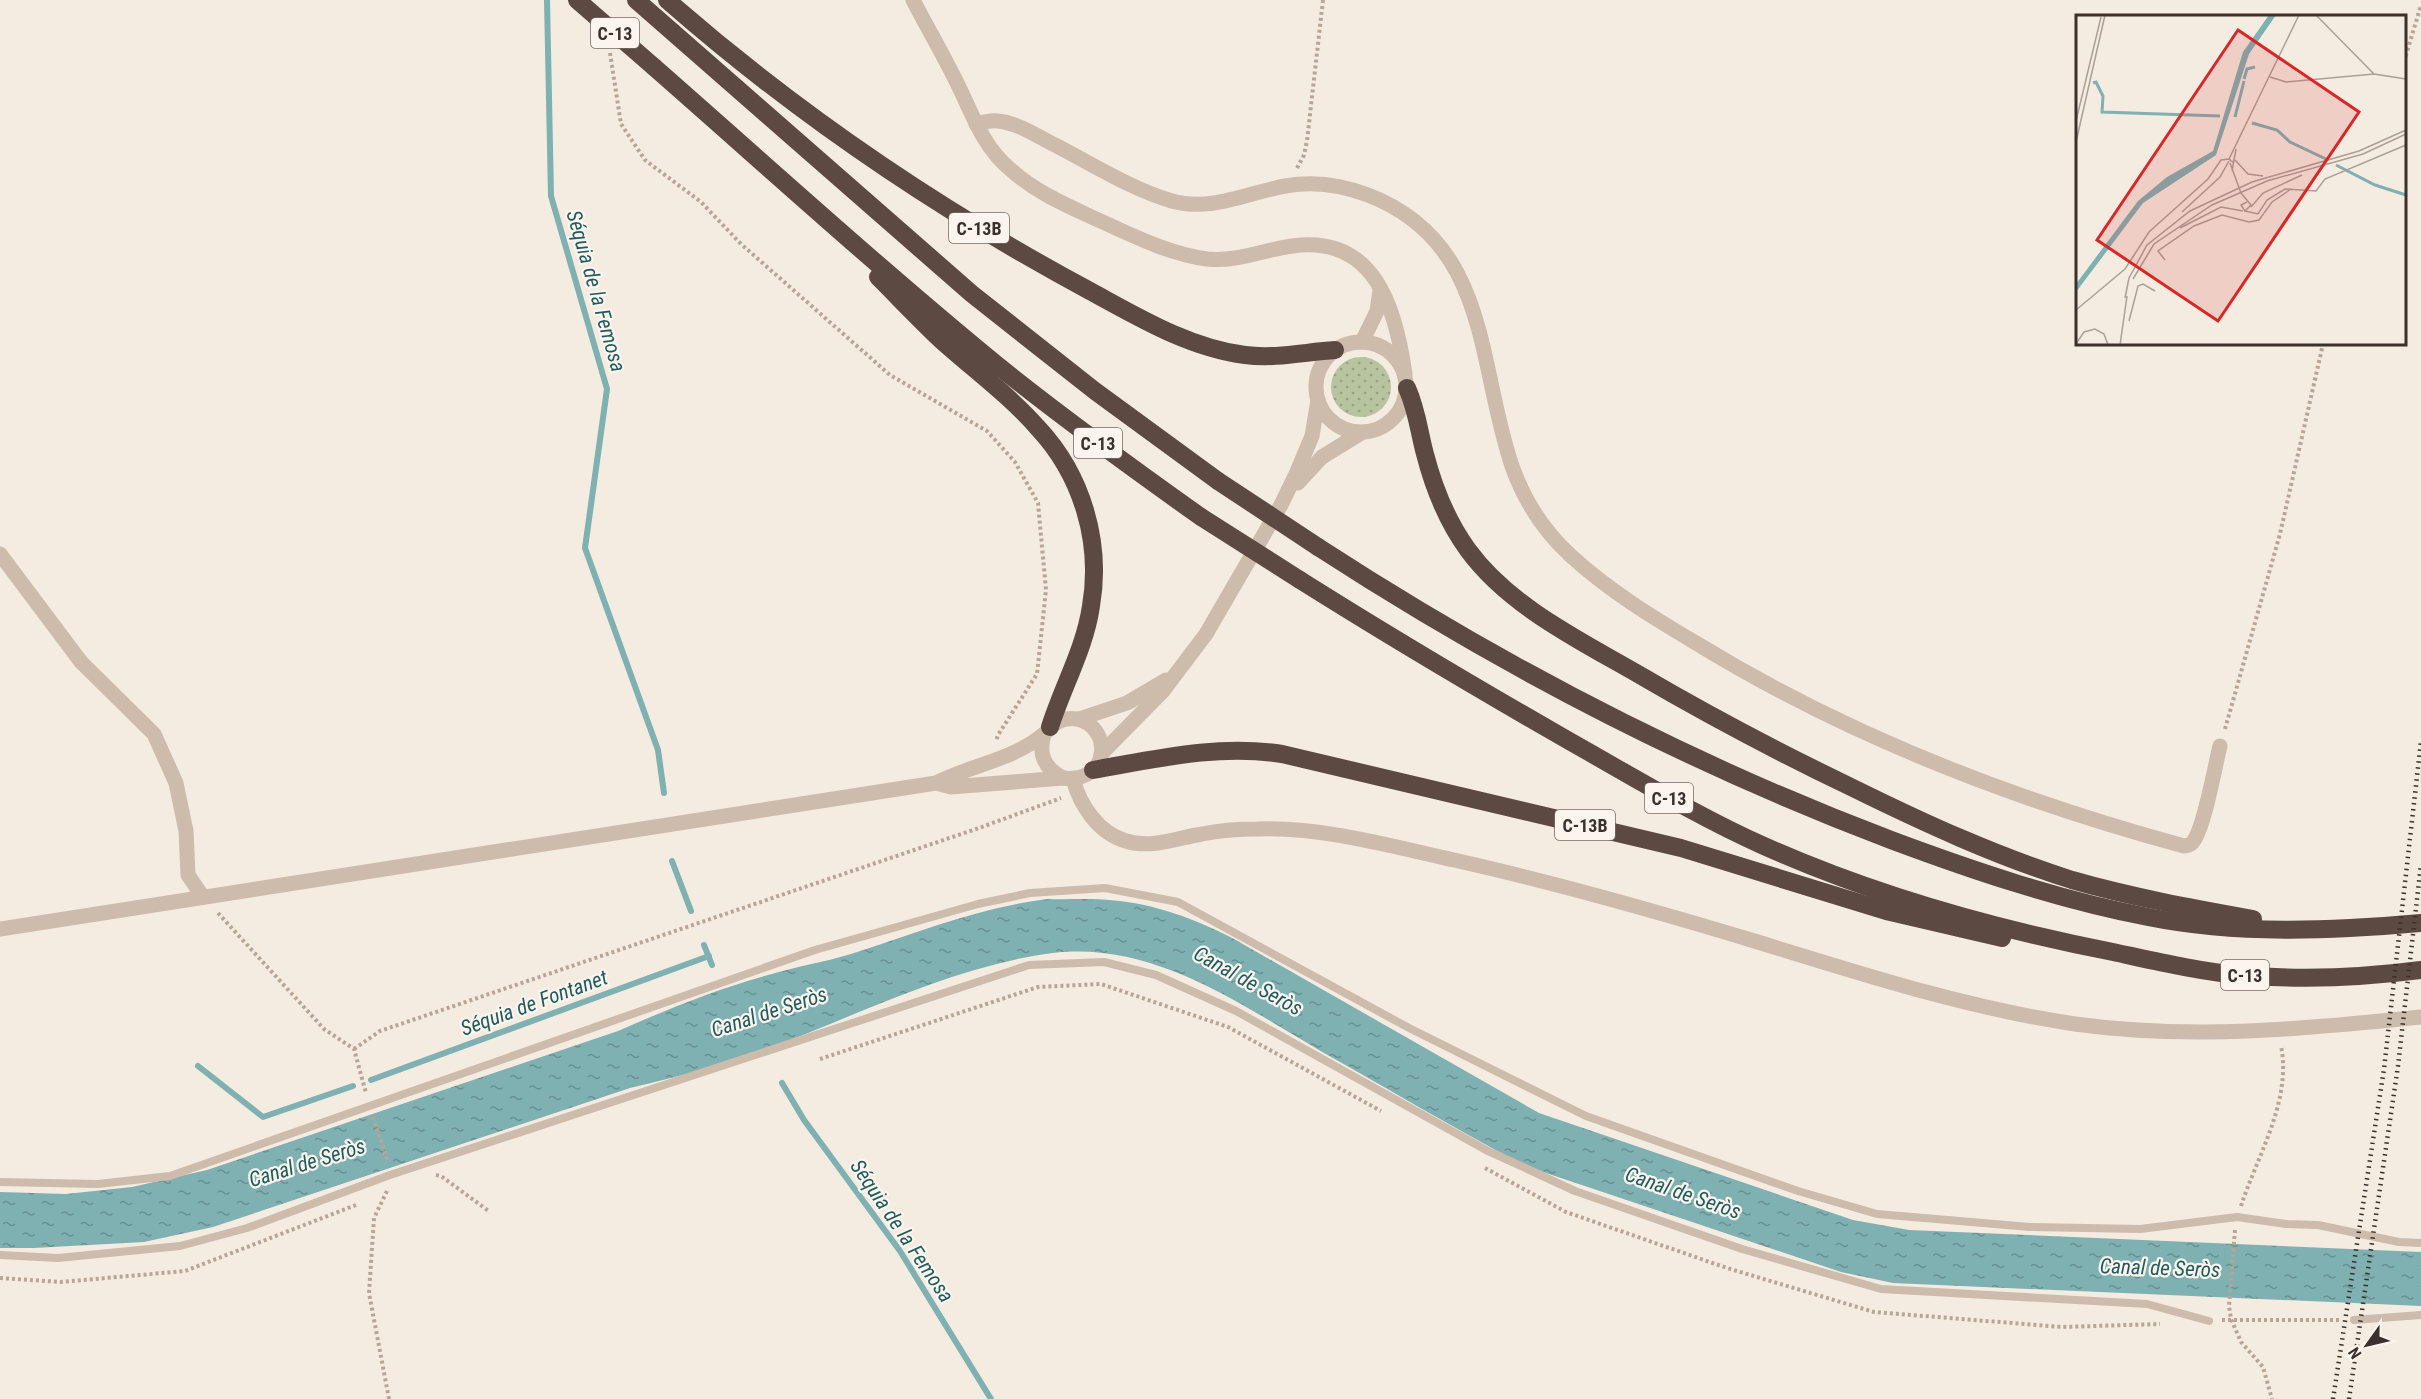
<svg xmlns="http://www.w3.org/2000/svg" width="2421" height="1399" font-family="'Roboto Condensed',sans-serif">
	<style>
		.green { fill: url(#green-dots) }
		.water { fill: url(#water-ripples) }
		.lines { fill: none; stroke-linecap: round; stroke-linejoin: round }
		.stream { stroke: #7fb0b2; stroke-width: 6 }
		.path { stroke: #b9a596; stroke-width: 4; stroke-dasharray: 3 3; stroke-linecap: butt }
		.service { stroke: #cdbbac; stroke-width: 8 }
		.minor { stroke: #cdbbac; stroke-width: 15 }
		.tertiary { stroke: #cdbbac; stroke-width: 15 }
		.motorway { stroke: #5c4a42; stroke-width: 18 }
		.rail { stroke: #3b302b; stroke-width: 4.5; stroke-dasharray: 1.5 4.5; stroke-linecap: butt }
		.motorway-bridge { stroke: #5c4a42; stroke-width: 18 }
		.labels { text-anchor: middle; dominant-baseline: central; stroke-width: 4.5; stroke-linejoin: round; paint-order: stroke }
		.shield { fill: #fbf5ee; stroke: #756b66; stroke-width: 1.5 }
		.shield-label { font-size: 18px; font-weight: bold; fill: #3b302b }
		.water-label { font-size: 21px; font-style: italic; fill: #1f5a5e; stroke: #fbf5ee }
		.inset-river { fill: none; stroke: #7fb0b2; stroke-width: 3 }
		.inset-road { fill: none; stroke: #aaa098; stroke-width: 1.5 }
		.view { fill: #d62828; fill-opacity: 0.15; stroke: #d62828; stroke-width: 3 }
		.inset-edge { fill: none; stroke: #3b302b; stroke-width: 3 }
	</style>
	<defs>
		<pattern id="green-dots" width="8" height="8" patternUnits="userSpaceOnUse" patternTransform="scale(1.5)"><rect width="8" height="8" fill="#b8c4a0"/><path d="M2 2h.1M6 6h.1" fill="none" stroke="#97a083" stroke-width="1.8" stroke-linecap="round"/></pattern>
		<pattern id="water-ripples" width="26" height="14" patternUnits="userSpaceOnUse" patternTransform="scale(1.5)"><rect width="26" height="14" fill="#7fb0b2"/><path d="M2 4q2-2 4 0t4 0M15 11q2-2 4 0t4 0" fill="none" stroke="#699091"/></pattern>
	</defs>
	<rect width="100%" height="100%" fill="#f4ebe1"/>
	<circle class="green" cx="1361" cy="387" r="30"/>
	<path class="water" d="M1048 899C1068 900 1089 898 1109 900 1153 903 1196 919 1234 939L1539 1113 1853 1220 1909 1230 2421 1252V1306L1893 1283 1841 1272 1546 1173 1518 1162C1452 1127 1388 1089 1324 1053 1241 1005 1154 941 1053 953 959 965 870 1009 783 1043 734 1063 682 1076 630 1088L213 1227 144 1242 34 1248H0V1192L66 1194 132 1187 207 1170 618 1031C668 1009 719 988 772 974 798 966 825 962 851 954 916 933 980 907 1048 899Z"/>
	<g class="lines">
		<g class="stream">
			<polyline points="547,0 551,196 607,389 585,548 658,750 664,793"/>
			<polyline points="672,861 691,911"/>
			<polyline points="704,945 712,965"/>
			<polyline points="198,1066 263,1117 353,1086"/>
			<polyline points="371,1080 709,956"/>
			<polyline points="782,1083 804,1120 900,1251 991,1399"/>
		</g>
		<g class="path">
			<polyline points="610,53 621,124 645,160 701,202 741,244 890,375 987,431 1015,462 1038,503 1046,590 1037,674 998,735 996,741"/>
			<polyline points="2404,62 2421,5"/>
			<polyline points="1297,168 1304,155 1307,141 1323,0"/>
			<polyline points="2225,729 2280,534 2323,344"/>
			<polyline points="218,913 324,1029 354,1049 366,1093"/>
			<polyline points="354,1049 380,1031 979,828 1061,798"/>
			<polyline points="820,1059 1038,987 1101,984 1228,1027 1381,1111"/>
			<polyline points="373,1117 388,1162"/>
			<polyline points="1485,1168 1566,1212 1727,1268 1874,1312 2062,1327 2160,1324"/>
			<polyline points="436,1175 441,1176 490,1212"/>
			<polyline points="387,1191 374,1218 369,1293 389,1399"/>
			<path d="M2241 1206C2257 1156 2292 1101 2281 1046"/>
			<polyline points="2235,1230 2229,1306 2231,1319 2241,1342 2263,1367 2272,1399"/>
			<polyline points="0,1278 61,1282 185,1271 356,1205"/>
			<polyline points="2222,1320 2340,1320"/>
		</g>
		<g class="service">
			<polyline points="0,1182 98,1184 170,1176 815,950 978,904 1030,893 1105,888 1178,902 1409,1028 1586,1116 1798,1191 1877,1214 2030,1227 2140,1229 2237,1217 2286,1224 2318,1225 2399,1242 2421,1243"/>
			<polyline points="0,1255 58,1258 180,1246 247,1228 390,1175 1029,965 1104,962 1156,975 1236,1011 1486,1150 1575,1191 1742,1249 1881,1289 2147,1304 2209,1321"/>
			<polyline points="2354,1320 2421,1315"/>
		</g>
		<g class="minor">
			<path d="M913 0C928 29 944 56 958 85 973 115 983 147 1010 169 1035 192 1066 205 1096 219 1132 235 1168 254 1207 259 1237 262 1263 250 1292 246 1375 234 1396 309 1405 374"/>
			<path d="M976 124C983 122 991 120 998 121 1018 123 1037 136 1055 145 1092 164 1131 189 1172 201 1211 212 1247 193 1285 186 1312 181 1342 185 1368 195 1490 242 1477 363 1512 466 1524 500 1544 531 1570 555 1608 590 1652 617 1696 643 1846 735 2014 800 2184 846 2188 845 2189 846 2192 843 2204 831 2215 765 2220 746"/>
			<polyline points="1362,342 1377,311 1380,290"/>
			<polyline points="0,554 81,662 154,734 176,783 186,831 188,875 203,897"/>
			<path d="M1073 779C1080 805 1098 833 1126 841 1151 849 1177 838 1202 834 1221 830 1240 829 1258 829 1324 827 1390 846 1454 860 1557 883 1659 912 1761 943 1865 975 1967 1008 2075 1024 2191 1040 2306 1029 2421 1017"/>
		</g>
		<g class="tertiary">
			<circle cx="1361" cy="387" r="45"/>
			<polyline points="1298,483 1322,457 1361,433"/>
			<polyline points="1079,719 1127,703 1166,680"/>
			<path d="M1044 734C1038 754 1044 768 1063 778"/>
			<polyline points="1101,754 1163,691 1206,634 1224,603 1281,505 1297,472 1312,436 1318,400"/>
			<path d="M0 929 936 783C971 765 1013 760 1044 734 1052 727 1055 721 1066 719 1087 715 1105 734 1101 755 1098 774 1079 780 1063 778L951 787 936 783"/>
		</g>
		<g class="motorway">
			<polyline points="636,0 972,294 1095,391 1218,481"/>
			<path d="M667 0C796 113 939 210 1090 291 1138 317 1189 348 1245 355 1275 359 1305 352 1335 350"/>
			<path d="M654 67C768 167 880 269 997 365 1063 418 1132 468 1201 517"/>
			<path d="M878 277C899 298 919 319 940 339 972 368 1009 395 1038 428 1082 475 1102 542 1091 606 1085 648 1063 686 1050 727"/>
			<path d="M1407 388C1417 410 1419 432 1425 454 1434 489 1447 521 1468 550 1509 606 1579 640 1638 674 1708 715 1780 753 1853 788 1924 823 1996 856 2072 880 2131 897 2192 908 2253 919"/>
			<path d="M1318 547C1498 664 1690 764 1891 840 1974 871 2060 900 2148 917 2237 935 2331 931 2421 923"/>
			<path d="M1300 580C1389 636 1480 690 1571 742 1635 778 1697 816 1764 846 1874 895 1995 929 2113 952 2155 961 2197 971 2239 975 2300 980 2360 978 2421 970"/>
			<path d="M1093 770C1156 759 1218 744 1282 754L1681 848 1886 911 2002 938"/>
		</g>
		<g class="rail">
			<polyline points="2333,1399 2384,1069 2421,741"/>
			<polyline points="2349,1399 2398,1066 2421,864"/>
		</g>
		<g class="motorway-bridge">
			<polyline points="577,0 654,67"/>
			<polyline points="1218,481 1318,547"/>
			<polyline points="1201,517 1300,580"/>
		</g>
	</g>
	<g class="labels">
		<g class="shield">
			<rect x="591" y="18" width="48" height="30" rx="4.5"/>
			<rect x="949" y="213" width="60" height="30" rx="4.5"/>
			<rect x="1074" y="428" width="48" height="30" rx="4.5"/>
			<rect x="1645" y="783" width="48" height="30" rx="4.5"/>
			<rect x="1555" y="810" width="60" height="30" rx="4.5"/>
			<rect x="2221" y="960" width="48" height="30" rx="4.5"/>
		</g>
		<g class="shield-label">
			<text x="615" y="33">C-13</text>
			<text x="979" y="228">C-13B</text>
			<text x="1098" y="443">C-13</text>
			<text x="1669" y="798">C-13</text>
			<text x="1585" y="825">C-13B</text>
			<text x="2245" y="975">C-13</text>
		</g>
		<g class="water-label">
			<text transform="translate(596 291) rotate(74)">Séquia de la Femosa</text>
			<text transform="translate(1248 981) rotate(29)">Canal de Seròs</text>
			<text transform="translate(534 1003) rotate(-20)">Séquia de Fontanet</text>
			<text transform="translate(769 1012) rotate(-18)">Canal de Seròs</text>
			<text transform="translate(307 1163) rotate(-17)">Canal de Seròs</text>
			<text transform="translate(1683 1193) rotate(19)">Canal de Seròs</text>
			<text transform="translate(902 1231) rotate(56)">Séquia de la Femosa</text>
			<text transform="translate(2160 1268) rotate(2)">Canal de Seròs</text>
		</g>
	</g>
	<g transform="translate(2076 15)">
		<rect width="330" height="330" fill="#f4ebe1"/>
		<path d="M193 0H200L173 39 140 140 67 188 0 277V269L62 186 91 162 137 136 167 37Z" fill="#7fb0b2"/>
		<path class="inset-river" d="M168 64 171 54 179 52M17 68 20 67 27 81 26 97 144 101M159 102 168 66M176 108 201 115 214 127 250 144M260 150 299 170 330 180"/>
		<path class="inset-road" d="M240 0 298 59 330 64M194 62 210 67 298 59M0 106 25 2M0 127 29 0M159 145 172 159 187 161M154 148 165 178 175 190 169 196 165 190 171 187M158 148 153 144 223 0M156 156 160 134M175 192 187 178 226 160M169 196 182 199 191 185 209 174 240 176 249 164 330 130M106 197 144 162 153 146M104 213 145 192 167 196M89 245 82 236 118 211 146 200 173 207 183 205 196 187 215 174M53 263 71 230 114 196 176 167 283 136 330 115M57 264 78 229 136 190 191 166 287 139 330 119M49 283 53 263M0 295 49 254 73 217 132 164 145 145 153 144M53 306 62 271 67 269 79 276M0 329 8 317 19 314 28 319 32 330M44 330 51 281"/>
		<path class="view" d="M162 15 283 97 142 306 21 225Z"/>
		<rect width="330" height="330" class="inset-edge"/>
	</g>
	<g transform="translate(2367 1345) rotate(236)" stroke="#fbf5ee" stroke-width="4.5" paint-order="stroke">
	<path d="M0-4.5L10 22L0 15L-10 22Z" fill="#3b302b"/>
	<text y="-9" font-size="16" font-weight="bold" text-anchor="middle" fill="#3b302b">N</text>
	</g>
</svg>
